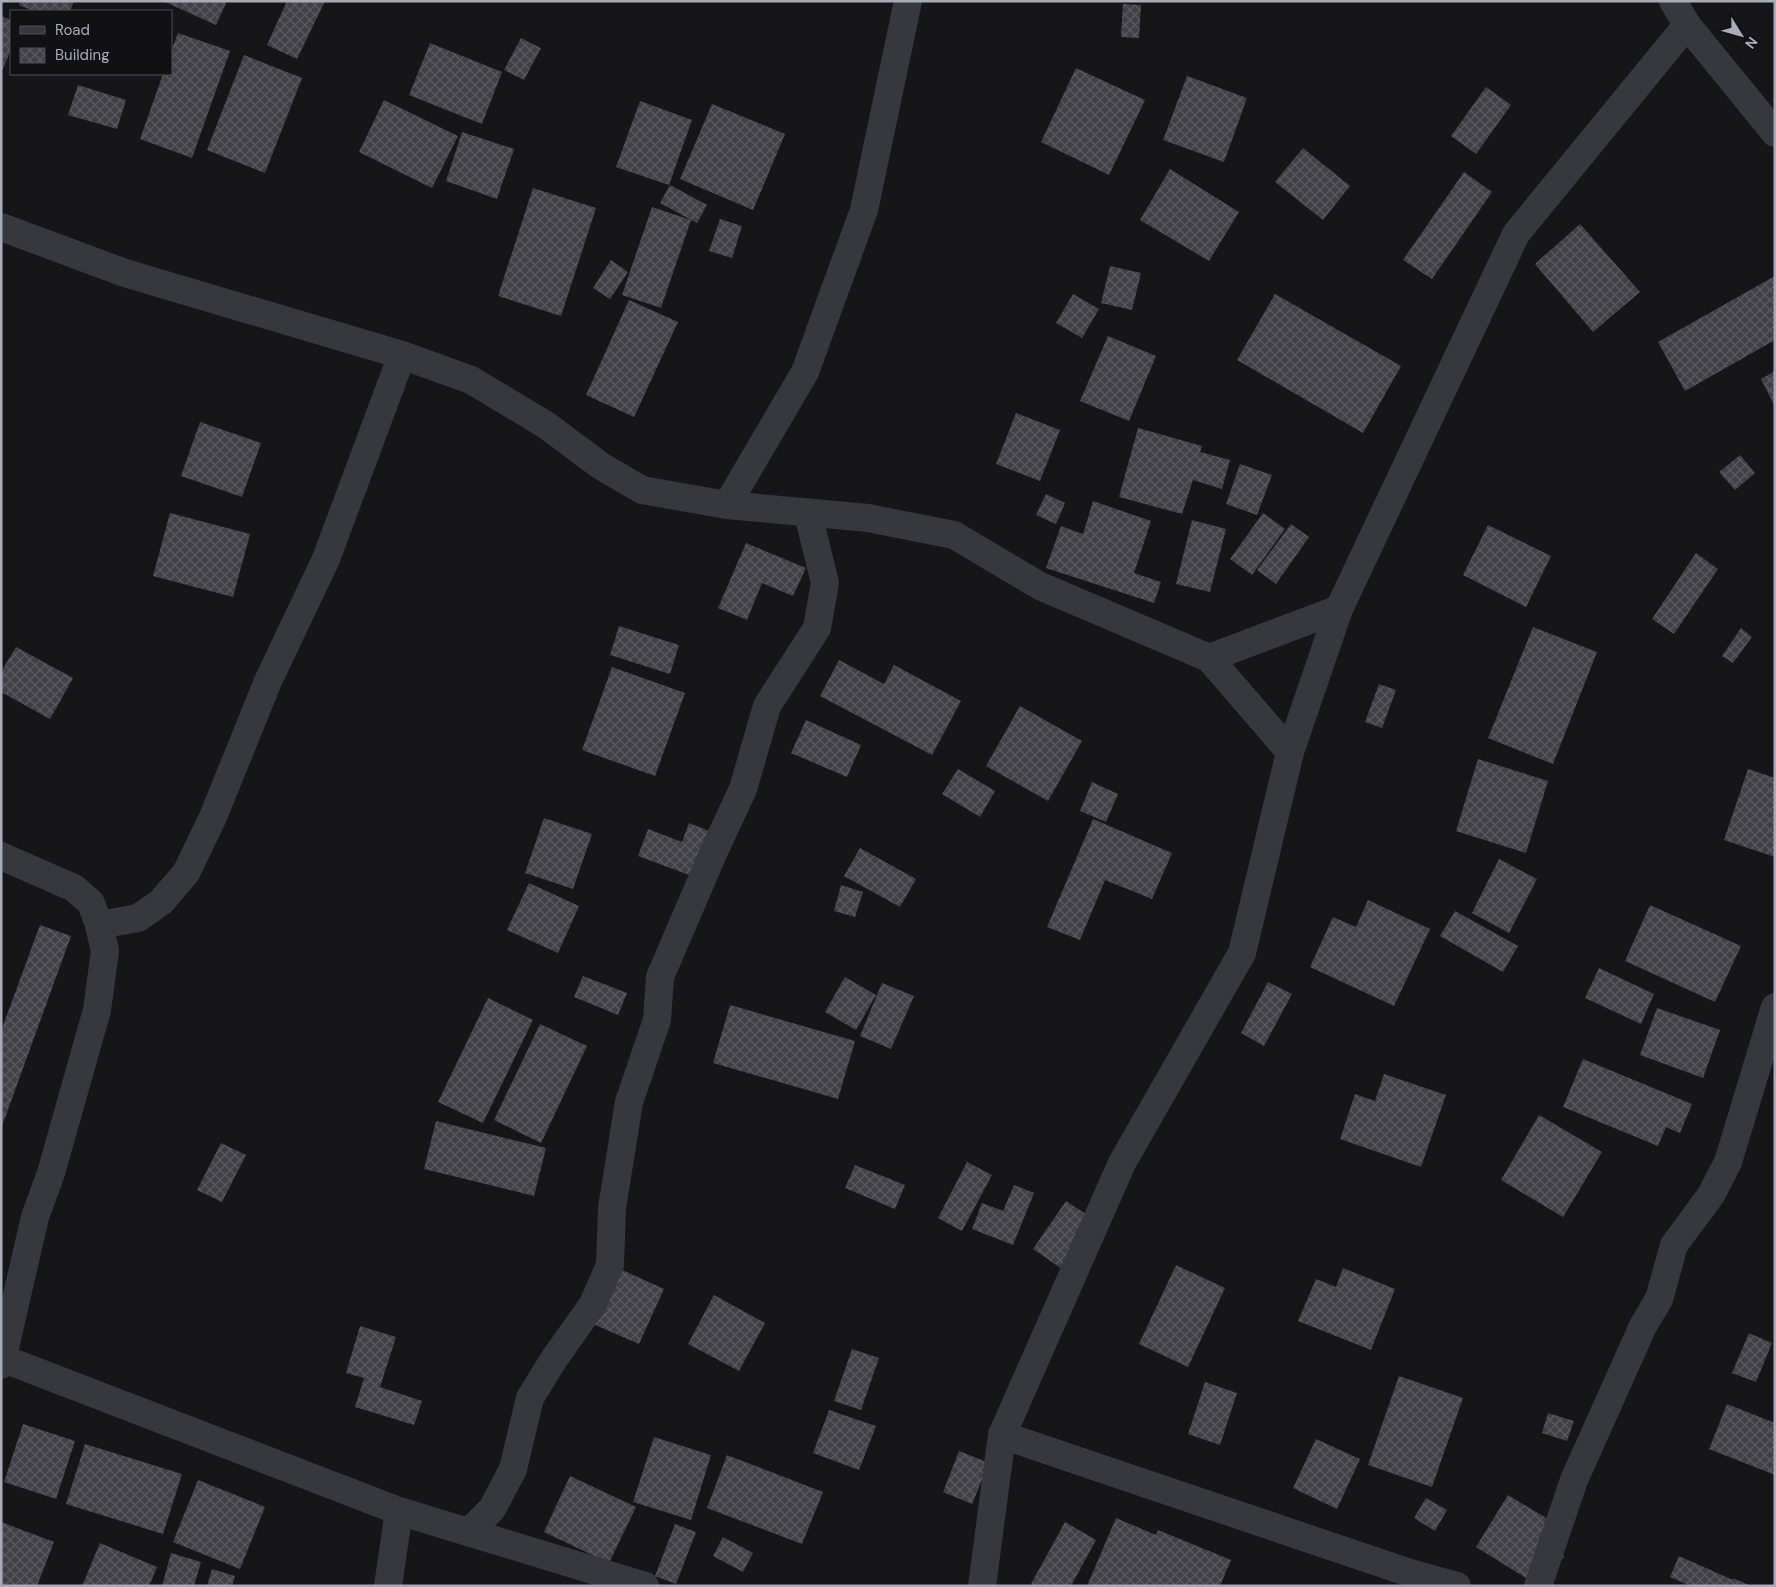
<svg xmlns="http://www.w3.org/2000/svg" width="1776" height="1587" font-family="'DM Sans',sans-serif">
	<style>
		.building { fill: url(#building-cross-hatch) }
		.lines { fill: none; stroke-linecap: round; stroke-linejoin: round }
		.minor { stroke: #37373e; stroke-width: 28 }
	</style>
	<defs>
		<pattern id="building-cross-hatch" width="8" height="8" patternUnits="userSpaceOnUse" patternTransform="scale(1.25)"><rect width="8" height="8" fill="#404046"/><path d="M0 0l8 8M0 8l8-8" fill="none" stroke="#59595f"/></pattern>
	</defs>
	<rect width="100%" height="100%" fill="#161619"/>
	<g class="building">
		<polygon points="20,1 74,1 70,11 34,11 19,5"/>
		<polygon points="163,1 227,1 216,25"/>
		<polygon points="287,1 325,1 297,59 267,45"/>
		<polygon points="1123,4 1141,5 1139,38 1121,37"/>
		<polygon points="1,16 11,20 11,50 1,73"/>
		<polygon points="178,33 230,51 192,158 140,139 163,74 171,74 171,51"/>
		<polygon points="521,38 541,48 524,80 504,70"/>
		<polygon points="430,43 502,72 482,124 409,95"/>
		<polygon points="244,55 302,78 265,173 207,150"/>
		<polygon points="1076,68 1145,100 1109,175 1041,142"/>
		<polygon points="1187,76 1247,98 1224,162 1163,140"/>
		<polygon points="78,85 126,100 117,129 68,115"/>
		<polygon points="1486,87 1511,105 1476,154 1451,136"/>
		<polygon points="384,100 458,136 432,188 359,152"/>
		<polygon points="640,101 692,120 669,185 616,167"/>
		<polygon points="712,104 785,134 753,210 680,179"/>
		<polygon points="462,132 514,149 497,199 446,181"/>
		<polygon points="1303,148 1350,186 1323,220 1275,182"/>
		<polygon points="1170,169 1239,212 1209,261 1140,220"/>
		<polygon points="1464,172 1492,192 1432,279 1403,260"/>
		<polygon points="670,185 707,205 697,223 660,203"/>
		<polygon points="533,188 596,208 561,316 498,296"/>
		<polygon points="652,207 691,220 661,308 622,295"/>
		<polygon points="720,219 742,226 732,258 709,251"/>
		<polygon points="1580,224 1640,292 1593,332 1535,264"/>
		<polygon points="611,260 628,272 610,299 593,288"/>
		<polygon points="1110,266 1141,273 1132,310 1101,303"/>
		<polygon points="1775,276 1775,340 1685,391 1658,342"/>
		<polygon points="1073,294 1099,309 1082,338 1056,323"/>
		<polygon points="1275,294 1401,366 1363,433 1237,360"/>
		<polygon points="629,300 678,322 634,417 586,395"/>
		<polygon points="1108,336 1156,356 1129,421 1080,401"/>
		<polygon points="1775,371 1775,407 1761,379"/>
		<polygon points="1016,413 1060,430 1040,481 996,464"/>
		<polygon points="200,422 261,443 242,497 181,476"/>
		<polygon points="1138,428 1202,446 1200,452 1230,460 1222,489 1193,480 1182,514 1119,497"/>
		<polygon points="1740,455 1755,473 1735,490 1719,472"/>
		<polygon points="1240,464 1272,475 1257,515 1226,504"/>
		<polygon points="1046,494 1065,503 1056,524 1036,515"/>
		<polygon points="1093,501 1151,521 1134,573 1161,582 1154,603 1046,568 1061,526 1083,534"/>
		<polygon points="170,513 250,534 233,597 153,576"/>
		<polygon points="1263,513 1285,529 1252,575 1230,559"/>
		<polygon points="1192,520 1226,529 1210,592 1176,584"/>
		<polygon points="1291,524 1309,537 1276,584 1257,570"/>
		<polygon points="1488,525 1551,556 1526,607 1463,575"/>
		<polygon points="746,543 806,568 793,596 762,583 747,620 718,608"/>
		<polygon points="1696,553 1718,569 1674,634 1652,619"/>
		<polygon points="619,626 679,645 670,674 610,655"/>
		<polygon points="1533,627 1597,652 1553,764 1488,738"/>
		<polygon points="1741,628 1752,637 1733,663 1722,656"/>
		<polygon points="16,647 73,678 50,719 1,692 1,672"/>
		<polygon points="839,660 884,684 894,665 961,701 932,755 820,696"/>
		<polygon points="612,667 685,693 655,776 582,750"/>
		<polygon points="1379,684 1396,690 1382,728 1365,722"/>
		<polygon points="1020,706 1082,741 1048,801 986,766"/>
		<polygon points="806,720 861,745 847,777 791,753"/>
		<polygon points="1478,759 1548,781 1526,853 1456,831"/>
		<polygon points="958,769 995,791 980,817 942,794"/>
		<polygon points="1748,769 1775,778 1775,857 1724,840"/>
		<polygon points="1092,782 1118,794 1106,822 1080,811"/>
		<polygon points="544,818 592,834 573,889 525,873"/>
		<polygon points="1093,819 1172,853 1152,899 1105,880 1080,940 1047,927"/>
		<polygon points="689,823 717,834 700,879 638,856 648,829 682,842"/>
		<polygon points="860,848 916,879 900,907 844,876"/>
		<polygon points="1499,859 1537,879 1509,933 1472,913"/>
		<polygon points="529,883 579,906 558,953 507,930"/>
		<polygon points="841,885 863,892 855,917 834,911"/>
		<polygon points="1368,900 1430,929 1394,1006 1310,967 1333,917 1356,927"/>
		<polygon points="1650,905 1741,946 1715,1002 1625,961"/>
		<polygon points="1455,911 1518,946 1503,972 1440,936"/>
		<polygon points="40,925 71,936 1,1129 1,1031"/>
		<polygon points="1599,968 1654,994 1641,1024 1585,998"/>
		<polygon points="583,976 627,993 618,1015 574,997"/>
		<polygon points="845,977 876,995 856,1030 825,1012"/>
		<polygon points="1268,982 1292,994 1264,1046 1241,1033"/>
		<polygon points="882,983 914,996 891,1049 860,1036"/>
		<polygon points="488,998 533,1020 483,1123 438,1102"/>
		<polygon points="730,1005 855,1041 838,1099 713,1063"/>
		<polygon points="1657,1008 1720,1030 1703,1078 1640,1055"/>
		<polygon points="540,1024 587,1046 541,1143 494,1120"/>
		<polygon points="1583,1059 1692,1104 1680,1133 1666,1127 1658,1146 1563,1107"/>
		<polygon points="1384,1074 1446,1095 1421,1167 1340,1139 1355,1094 1375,1101"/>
		<polygon points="1539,1115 1602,1152 1563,1217 1501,1180"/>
		<polygon points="436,1121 546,1148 534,1196 424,1169"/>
		<polygon points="221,1143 246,1155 222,1202 197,1190"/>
		<polygon points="967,1162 992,1175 962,1231 938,1218"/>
		<polygon points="855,1165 905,1185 895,1209 845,1188"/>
		<polygon points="1014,1185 1034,1193 1013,1245 972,1229 982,1203 1003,1211"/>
		<polygon points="1066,1201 1095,1220 1062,1269 1033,1249"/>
		<polygon points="1176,1265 1225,1288 1188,1367 1139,1344"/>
		<polygon points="618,1268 664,1289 639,1344 593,1324"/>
		<polygon points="1343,1268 1395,1289 1371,1350 1298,1321 1316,1279 1336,1287"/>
		<polygon points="714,1295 765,1323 739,1371 688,1344"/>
		<polygon points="360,1326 396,1337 380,1387 422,1401 414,1425 355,1407 364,1378 346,1373"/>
		<polygon points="1749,1333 1772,1343 1756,1382 1732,1373"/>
		<polygon points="852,1349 879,1358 861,1410 834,1401"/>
		<polygon points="1399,1376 1463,1398 1432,1487 1368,1465"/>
		<polygon points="1205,1382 1237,1393 1220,1445 1188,1434"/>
		<polygon points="1727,1404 1775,1423 1775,1475 1709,1449"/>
		<polygon points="829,1410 876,1426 859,1470 813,1453"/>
		<polygon points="1548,1413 1574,1421 1567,1441 1542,1433"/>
		<polygon points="23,1424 75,1441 56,1499 4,1482"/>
		<polygon points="654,1437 711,1455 691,1520 633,1502"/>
		<polygon points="1316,1439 1360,1459 1337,1509 1293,1488"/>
		<polygon points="85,1444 182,1474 163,1534 66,1504"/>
		<polygon points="959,1451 989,1463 972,1504 943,1492"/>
		<polygon points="727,1455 823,1492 802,1544 707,1508"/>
		<polygon points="570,1476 636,1507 609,1563 544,1532"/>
		<polygon points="198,1480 265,1507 240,1569 173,1542"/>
		<polygon points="1508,1495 1551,1521 1539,1540 1564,1556 1545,1586 1539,1586 1476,1547"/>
		<polygon points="1426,1498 1447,1510 1435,1531 1414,1518"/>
		<polygon points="1116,1518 1156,1535 1158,1530 1231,1560 1220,1586 1087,1586"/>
		<polygon points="1,1522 54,1542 37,1586 1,1586"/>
		<polygon points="1065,1522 1096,1540 1071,1586 1034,1586 1031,1584"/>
		<polygon points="675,1524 696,1532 676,1584 655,1576"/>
		<polygon points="723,1537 753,1553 743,1572 713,1556"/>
		<polygon points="100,1543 157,1567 149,1586 82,1586"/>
		<polygon points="171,1553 201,1562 194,1586 162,1586"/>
		<polygon points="1679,1556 1733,1580 1733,1578 1751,1586 1691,1586 1670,1577"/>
		<polygon points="212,1569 235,1576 232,1586 207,1586"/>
	</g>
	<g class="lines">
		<g class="minor">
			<polyline points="1673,1 1687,25 1775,133"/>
			<polyline points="1,227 125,273 402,355 471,380 546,425 601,466 642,490 727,505 868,518 954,535 1040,586 1209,658 1290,752"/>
			<polyline points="727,505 805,372 864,210 908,1"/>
			<polyline points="1209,658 1339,609"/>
			<polyline points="1,856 74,888 91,903 99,925 105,951 97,1010 51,1173 35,1217 1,1365"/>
			<polyline points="99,925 138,918 161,902 186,873 213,817 268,681 326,559 402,355"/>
			<polyline points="4,1359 399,1511 645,1586"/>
			<polyline points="1002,1435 1410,1573 1457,1586"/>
			<polyline points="469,1532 492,1509 513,1469 530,1398 554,1359 593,1304 610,1265 612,1208 629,1102 657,1020 660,977 715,849 743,789 767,706 817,628 825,583 808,514"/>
			<polyline points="388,1586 399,1511"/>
			<polyline points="982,1586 1002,1435 1122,1163 1242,953 1290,752 1339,609 1516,234 1687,25"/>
			<polyline points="1538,1586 1574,1480 1643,1326 1659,1299 1674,1245 1711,1195 1728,1162 1775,1007"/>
		</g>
	</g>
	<rect width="1776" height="1587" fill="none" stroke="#a7abba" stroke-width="5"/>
	<rect x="10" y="10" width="162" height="65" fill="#111114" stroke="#4d4f56"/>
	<rect x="20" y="26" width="25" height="8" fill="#37373e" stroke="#4d4f56"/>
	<text x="55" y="35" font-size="15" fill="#a7abba">Road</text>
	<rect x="20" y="48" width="25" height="15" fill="url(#building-cross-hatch)" stroke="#4d4f56"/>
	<text x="55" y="60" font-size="15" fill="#a7abba">Building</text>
	<g transform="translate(1741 35) rotate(127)" stroke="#111114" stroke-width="4" paint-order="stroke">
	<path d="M0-4L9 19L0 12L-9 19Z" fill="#a7abba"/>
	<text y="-8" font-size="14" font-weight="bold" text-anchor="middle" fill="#a7abba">N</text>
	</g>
</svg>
